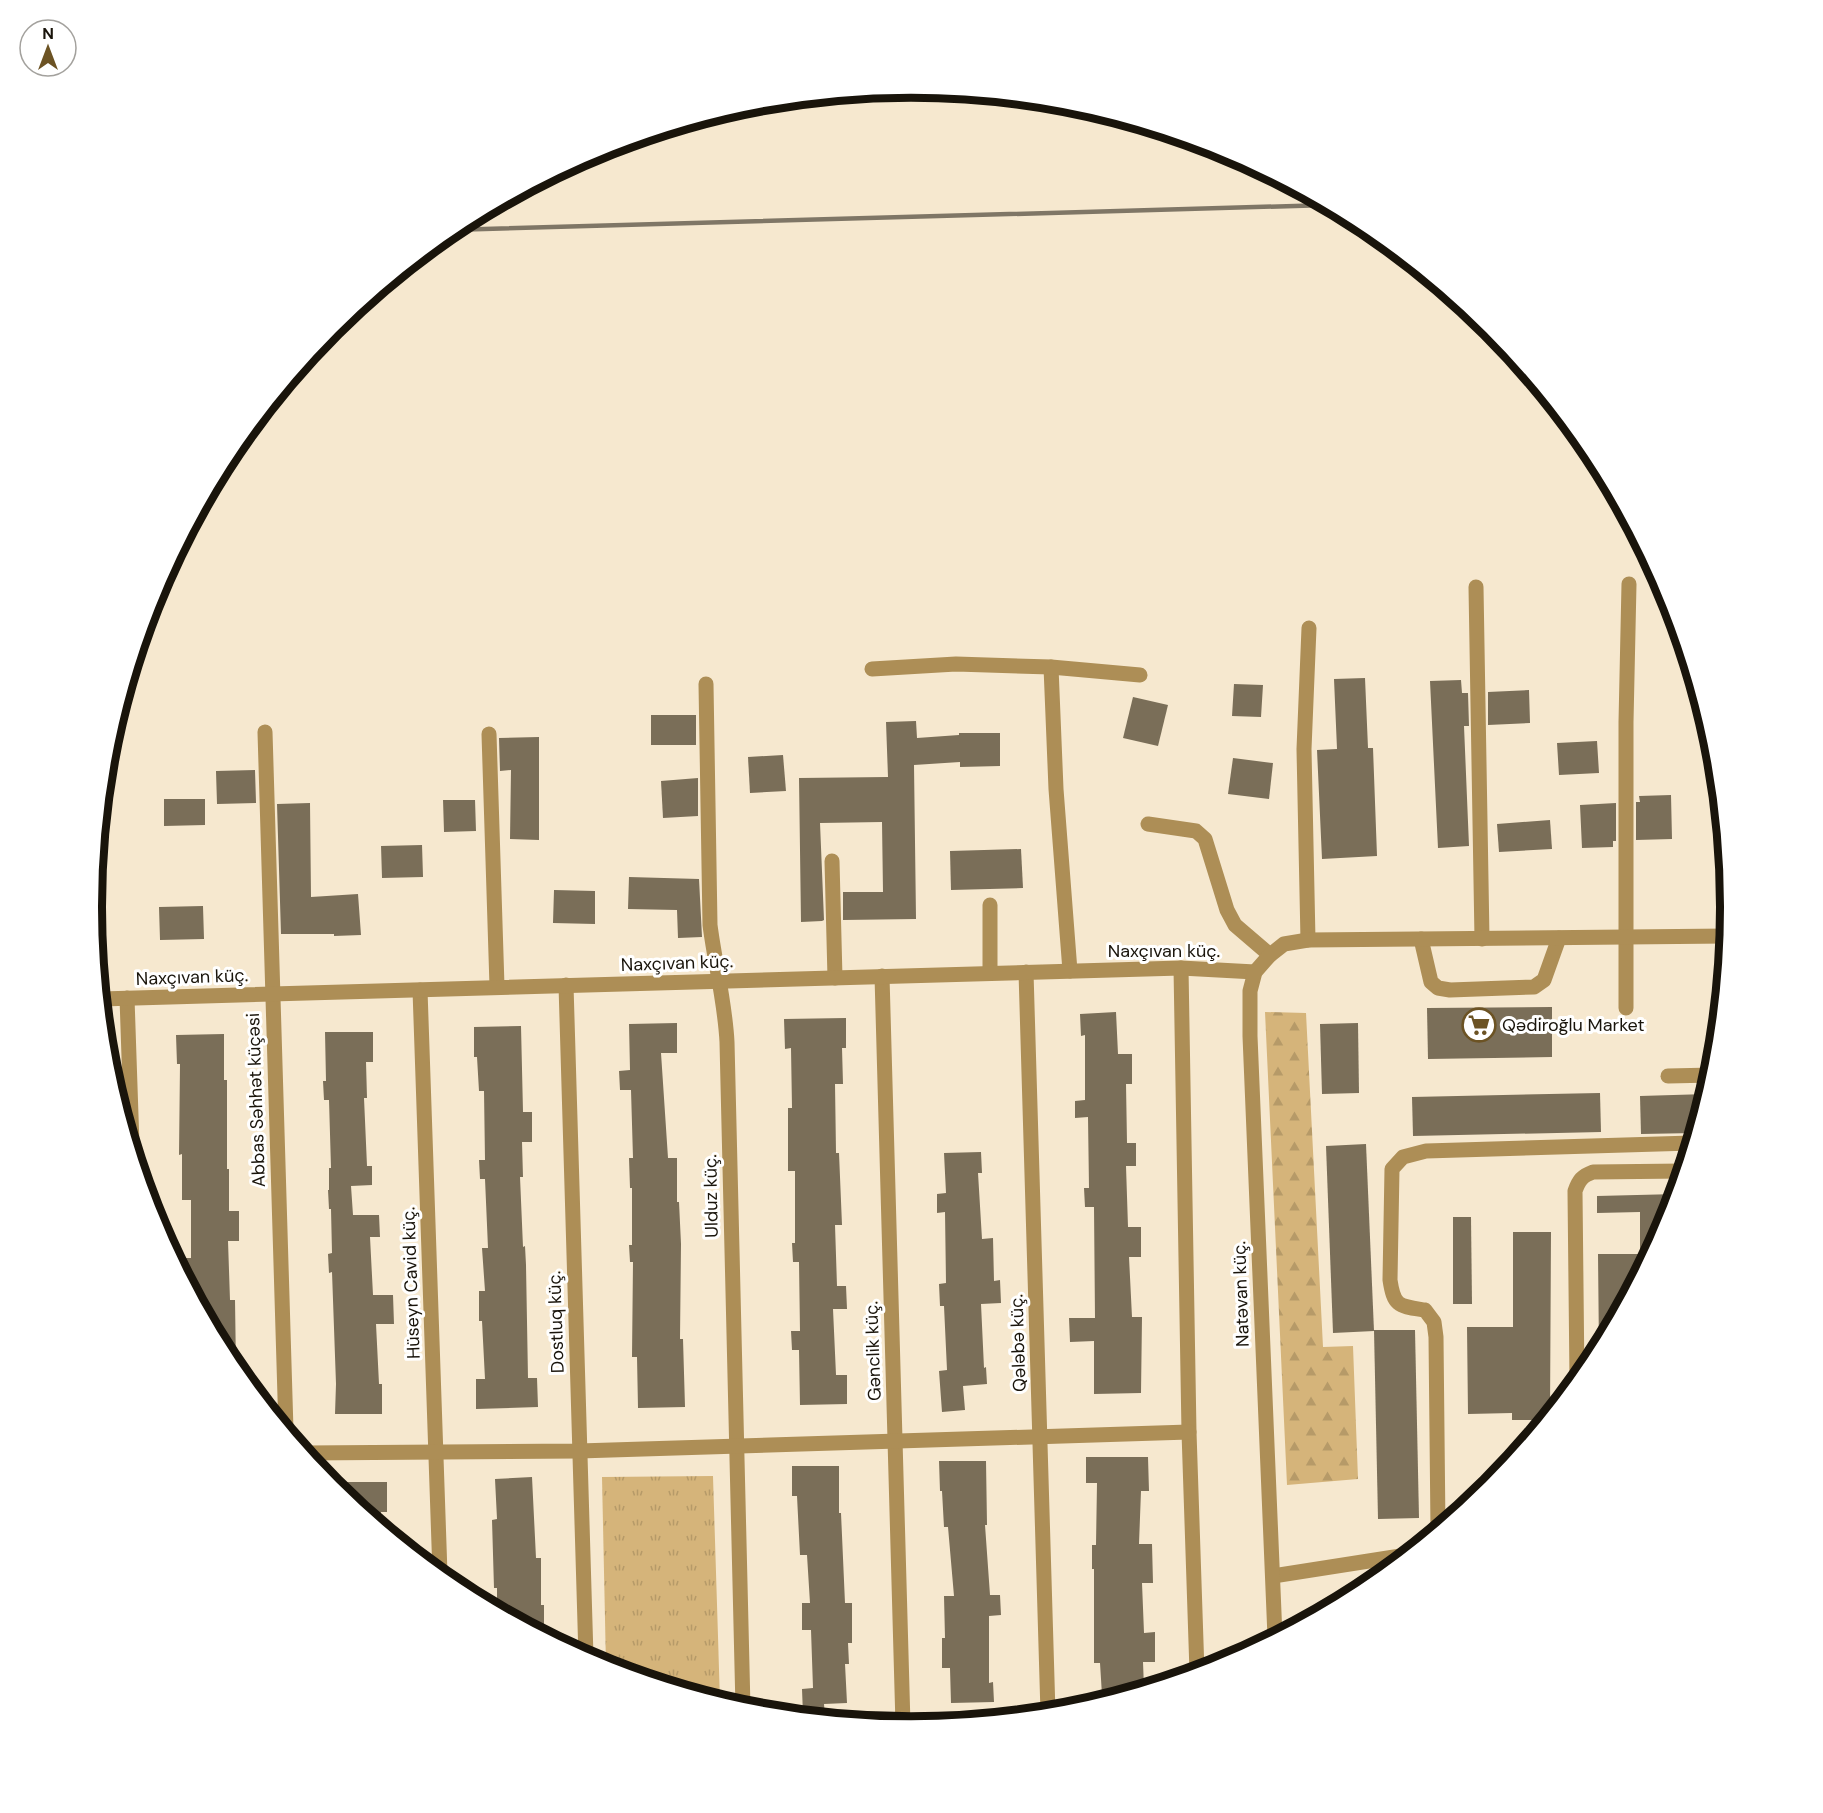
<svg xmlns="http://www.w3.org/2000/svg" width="1823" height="1813" font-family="'DM Sans',sans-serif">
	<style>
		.grass { fill: url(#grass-tufts) }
		.forest { fill: url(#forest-firs) }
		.building { fill: #7a6e58 }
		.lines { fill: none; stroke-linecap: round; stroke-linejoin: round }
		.minor { stroke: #ad8e56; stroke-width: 15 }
		.rail { stroke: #7f7666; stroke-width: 4.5 }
		.labels { text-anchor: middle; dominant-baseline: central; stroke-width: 6; stroke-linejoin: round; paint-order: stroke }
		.street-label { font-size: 18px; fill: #19140b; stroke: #fff }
		.poi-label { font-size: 18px; fill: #19140b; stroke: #fff; text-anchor: start }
		.rim { fill: none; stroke: #19140b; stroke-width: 8 }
	</style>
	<defs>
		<pattern id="grass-tufts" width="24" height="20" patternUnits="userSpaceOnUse" patternTransform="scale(1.5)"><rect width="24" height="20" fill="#d5b47a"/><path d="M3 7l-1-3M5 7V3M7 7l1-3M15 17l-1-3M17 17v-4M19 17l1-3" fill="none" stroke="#b69a68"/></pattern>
		<pattern id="forest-firs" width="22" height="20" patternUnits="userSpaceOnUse" patternTransform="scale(1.5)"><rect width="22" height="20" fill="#d5b47a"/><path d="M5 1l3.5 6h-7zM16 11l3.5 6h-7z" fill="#b69a68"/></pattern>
	</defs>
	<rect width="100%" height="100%" fill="#f6e8cf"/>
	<polygon class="grass" points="713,1476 720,1701 606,1666 602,1477"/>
	<polygon class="forest" points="1265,1012 1306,1013 1323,1347 1353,1346 1358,1479 1287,1485"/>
	<g class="building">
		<polygon points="1365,678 1368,748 1373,748 1377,856 1322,859 1317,750 1337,749 1334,679"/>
		<polygon points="1461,680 1462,693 1468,693 1469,726 1464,726 1469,846 1438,848 1430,681"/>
		<polygon points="1234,684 1263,685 1261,717 1232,716"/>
		<polygon points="1529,690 1530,723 1488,725 1488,692"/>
		<polygon points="1133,697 1168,705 1158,746 1123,738"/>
		<rect x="651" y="715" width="45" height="30"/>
		<polygon points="916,721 917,738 959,735 959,733 1000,733 1000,766 960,767 960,762 914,765 916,919 843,920 843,892 883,892 882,822 820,823 824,920 822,921 801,922 799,778 888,777 886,722"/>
		<polygon points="539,737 539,840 510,839 511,770 500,771 499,738"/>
		<polygon points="1597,741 1599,773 1559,775 1557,743"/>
		<polygon points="783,755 786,791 750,793 748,757"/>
		<polygon points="1233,758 1273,763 1269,799 1228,794"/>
		<polygon points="255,770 256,803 217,804 216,771"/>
		<polygon points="698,778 698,816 663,818 661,781"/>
		<polygon points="1671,795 1672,839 1636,840 1636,802 1640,802 1639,796"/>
		<polygon points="164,799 205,799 205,825 164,826"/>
		<polygon points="443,800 475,800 476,831 444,832"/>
		<polygon points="310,803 311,897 358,894 361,935 334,936 334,934 281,934 277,804"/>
		<polygon points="1616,803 1616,841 1613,841 1613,847 1582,848 1580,805"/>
		<polygon points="1550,820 1552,849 1499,852 1497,824"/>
		<polygon points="422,845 423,877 382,878 381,846"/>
		<polygon points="1021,849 1023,888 951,890 950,851"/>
		<polygon points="629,877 699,879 702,937 678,938 677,910 628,909"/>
		<polygon points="554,890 595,891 595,924 553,923"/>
		<polygon points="203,906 204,939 160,940 159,907"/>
		<polygon points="1552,1007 1552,1057 1428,1059 1427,1008"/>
		<polygon points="1116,1012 1118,1054 1132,1054 1132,1084 1126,1084 1127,1143 1136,1143 1136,1166 1126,1166 1128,1227 1141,1227 1141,1257 1129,1257 1132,1317 1142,1317 1141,1393 1094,1394 1094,1341 1070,1342 1069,1318 1095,1318 1094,1207 1085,1207 1084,1188 1089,1188 1088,1117 1075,1118 1075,1101 1085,1100 1085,1035 1081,1036 1080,1014"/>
		<polygon points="846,1018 846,1048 842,1048 843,1084 835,1084 836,1153 839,1153 842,1225 835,1225 837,1286 846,1286 847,1309 833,1309 836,1375 847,1375 847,1404 800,1405 799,1350 792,1350 791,1331 800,1331 799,1262 793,1262 792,1243 795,1243 795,1171 788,1171 788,1108 792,1108 791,1048 785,1049 784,1019"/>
		<polygon points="677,1023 677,1053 661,1053 668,1158 677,1158 677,1202 679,1202 681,1244 680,1339 683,1339 685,1407 638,1408 637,1357 632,1357 633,1262 630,1262 629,1245 632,1245 632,1188 630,1188 629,1158 633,1158 631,1090 620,1090 619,1071 630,1070 629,1024"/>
		<polygon points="1358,1023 1359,1093 1322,1094 1320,1024"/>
		<polygon points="521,1026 523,1112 532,1112 532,1142 522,1142 523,1177 520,1177 523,1247 525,1246 526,1265 528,1378 537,1378 538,1407 476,1409 476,1379 485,1379 482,1321 479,1321 479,1291 485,1291 482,1248 488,1248 485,1179 480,1179 479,1160 485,1160 484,1091 479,1091 477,1057 474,1057 474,1027"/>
		<polygon points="325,1032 373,1032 373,1062 366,1062 367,1098 364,1098 367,1166 372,1166 372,1185 351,1186 353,1215 379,1215 380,1237 370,1237 373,1295 393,1295 394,1324 376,1324 379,1384 382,1384 382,1414 335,1414 336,1384 332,1272 329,1273 328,1254 332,1253 331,1209 329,1209 328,1190 329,1190 329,1168 331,1168 329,1100 324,1100 323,1081 326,1081"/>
		<polygon points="224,1034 224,1080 227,1080 227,1169 229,1169 229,1211 239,1211 239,1241 228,1241 230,1300 235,1300 236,1368 230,1362 186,1280 186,1258 191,1258 191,1200 182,1200 182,1154 179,1155 180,1064 177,1064 176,1035"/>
		<polygon points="1600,1093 1601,1132 1413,1136 1412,1097"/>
		<polygon points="1707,1094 1695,1133 1641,1134 1640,1096"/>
		<polygon points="1366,1144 1374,1331 1333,1333 1326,1146"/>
		<polygon points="981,1152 982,1173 978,1173 982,1239 993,1238 994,1281 1000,1280 1001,1303 981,1304 984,1368 986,1367 987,1384 963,1386 965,1410 942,1412 939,1371 947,1370 944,1306 940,1306 939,1284 946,1283 945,1212 937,1213 937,1194 946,1193 944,1153"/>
		<polygon points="1677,1194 1668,1220 1599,1351 1598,1254 1640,1254 1640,1212 1597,1213 1597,1196"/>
		<polygon points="1453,1217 1471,1217 1472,1304 1453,1304"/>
		<polygon points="1513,1232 1551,1232 1550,1414 1545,1420 1512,1420 1512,1413 1468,1414 1467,1327 1513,1327"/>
		<polygon points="1374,1330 1415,1330 1419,1518 1378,1519"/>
		<polygon points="1086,1457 1148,1457 1149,1491 1141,1491 1139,1544 1152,1544 1153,1583 1142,1583 1144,1633 1155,1632 1155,1662 1143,1662 1144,1688 1126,1694 1102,1695 1100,1663 1094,1663 1094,1569 1092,1569 1092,1545 1096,1545 1097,1483 1086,1483"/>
		<polygon points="939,1461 986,1461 987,1525 985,1525 990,1595 1000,1595 1001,1615 989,1616 989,1683 993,1682 994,1702 951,1703 950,1668 942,1668 942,1638 945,1638 944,1596 954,1596 948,1527 944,1527 942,1491 940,1491"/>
		<polygon points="792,1466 839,1466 839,1513 841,1513 845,1603 852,1603 852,1643 848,1643 849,1664 845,1664 847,1703 824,1704 825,1717 803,1715 802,1689 813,1688 811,1630 802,1630 802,1603 810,1603 807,1555 800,1555 797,1496 792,1496"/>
		<polygon points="532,1477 536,1558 541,1558 541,1605 544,1605 544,1635 497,1610 497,1588 494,1588 492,1520 497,1519 495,1479"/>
		<polygon points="329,1482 387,1482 387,1512 381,1512 381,1526"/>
	</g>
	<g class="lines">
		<g class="minor">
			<polyline points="1476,587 1482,939"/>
			<polyline points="1051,667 1056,789 1070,971"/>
			<polyline points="872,669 956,664 1051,667 1140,675"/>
			<path d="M706 684 710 925C715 964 725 1002 727 1042L743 1708"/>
			<polyline points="265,732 286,1430"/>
			<polyline points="489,734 497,986"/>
			<polyline points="1148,824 1196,831 1205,839 1227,910 1235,925 1270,955"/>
			<polyline points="832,861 835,978"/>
			<polyline points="990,905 990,973"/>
			<polyline points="1421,939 1431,982 1438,988 1450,990 1534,987 1544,980 1559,938"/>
			<polyline points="1308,940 1304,749 1309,628"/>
			<polyline points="1181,968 1189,1432 1197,1672"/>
			<polyline points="1026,972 1048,1713"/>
			<polyline points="882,976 903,1725"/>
			<polyline points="566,985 586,1657"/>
			<polyline points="420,990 440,1574"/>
			<polyline points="127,998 132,1145"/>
			<polyline points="101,999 1181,968 1255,972"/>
			<polyline points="1626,1008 1626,722 1629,584"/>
			<polyline points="1668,1076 1713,1075"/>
			<path d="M1577 1381 1575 1191C1579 1180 1582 1176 1593 1172L1684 1171"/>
			<polyline points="305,1453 579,1451 1189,1432"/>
			<path d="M1438 1529 1436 1337 1434 1322 1425 1310C1399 1306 1394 1307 1390 1280L1392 1169 1403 1157 1426 1151 1692 1143"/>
			<polyline points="1273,1576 1407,1555"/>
			<polyline points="1275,1637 1250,1036 1250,991 1255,972 1270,955 1284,944 1308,940 1728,936"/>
		</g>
		<polyline class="rail" points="450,230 1328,205"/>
	</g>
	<defs>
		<symbol id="supermarket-ring" viewBox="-11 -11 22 22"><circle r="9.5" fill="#fff" stroke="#6c5324" stroke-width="1.5"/><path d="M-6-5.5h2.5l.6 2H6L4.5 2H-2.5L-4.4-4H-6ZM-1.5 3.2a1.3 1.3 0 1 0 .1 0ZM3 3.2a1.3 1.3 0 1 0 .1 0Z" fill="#6c5324"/></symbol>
	</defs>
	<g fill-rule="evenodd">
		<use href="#supermarket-ring" x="1460" y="1006" width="38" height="38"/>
	</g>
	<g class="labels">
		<g class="street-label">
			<text x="1164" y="951">Naxçıvan küç.</text>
			<text transform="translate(677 963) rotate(-2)">Naxçıvan küç.</text>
			<text transform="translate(192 977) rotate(-2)">Naxçıvan küç.</text>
			<text transform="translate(256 1100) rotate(-92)">Abbas Səhhət küçəsi</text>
			<text transform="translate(711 1196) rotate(-91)">Ulduz küç.</text>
			<text transform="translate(411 1283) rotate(-92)">Hüseyn Cavid küç.</text>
			<text transform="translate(1241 1294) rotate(-92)">Natəvan küç.</text>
			<text transform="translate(556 1322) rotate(-92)">Dostluq küç.</text>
			<text transform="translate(1018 1343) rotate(-92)">Qələbə küç.</text>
			<text transform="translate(873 1351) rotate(-92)">Gənclik küç.</text>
		</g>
		<g class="poi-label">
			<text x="1502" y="1025">Qədiroğlu Market</text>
		</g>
	</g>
	<path d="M0 0H1823V1813H0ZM102 907a809 809 0 1 1 1618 0a809 809 0 1 1-1618 0Z" fill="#fff" fill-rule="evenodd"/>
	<path class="rim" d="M102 907a809 809 0 1 1 1618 0a809 809 0 1 1-1618 0Z"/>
	<g transform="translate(48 48)"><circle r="28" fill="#ffffff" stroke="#a3a19d" stroke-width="1.5"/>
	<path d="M0-4.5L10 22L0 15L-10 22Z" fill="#6c5324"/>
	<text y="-9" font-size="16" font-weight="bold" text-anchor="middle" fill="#19140b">N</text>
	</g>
</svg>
